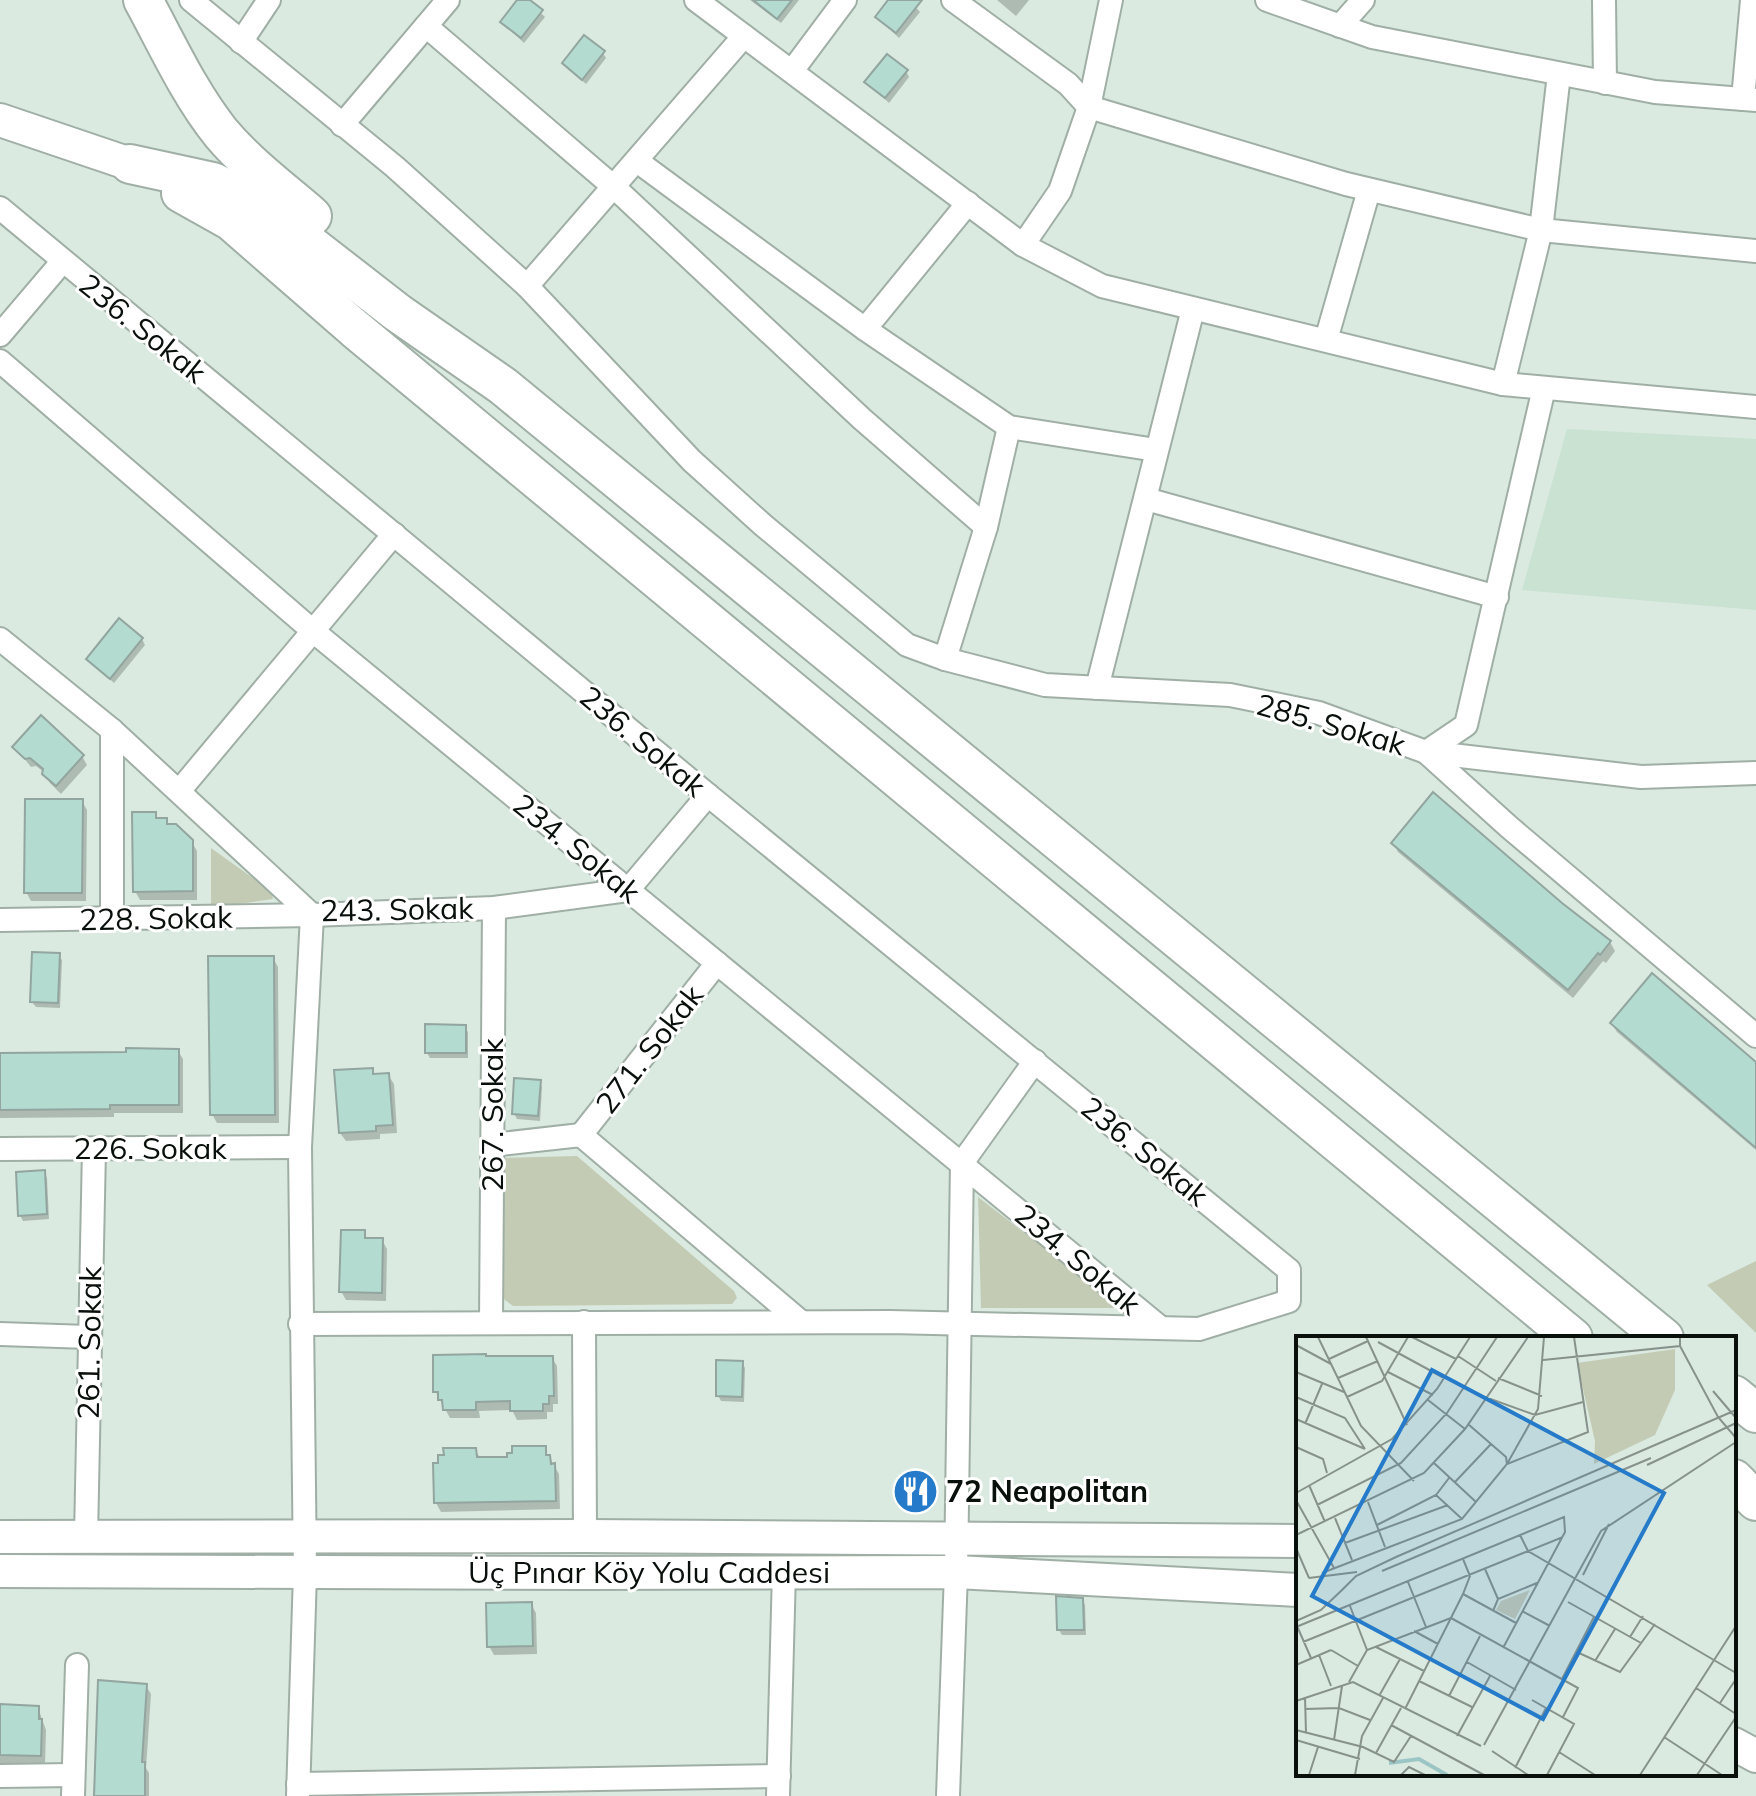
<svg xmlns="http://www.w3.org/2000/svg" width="1756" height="1796" font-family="Mulish,sans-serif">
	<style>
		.built { fill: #cae2d2 }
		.green { fill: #c4cbb4 }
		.shadow { fill: #0003 }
		.building { fill: #b4dbd0; stroke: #92a59f; stroke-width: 2 }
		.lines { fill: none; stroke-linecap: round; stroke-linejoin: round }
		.minor-casing { stroke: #a0afa5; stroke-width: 26 }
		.secondary-casing { stroke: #a0afa5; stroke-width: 36 }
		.trunk-casing { stroke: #a0afa5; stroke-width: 42 }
		.minor { stroke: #fff; stroke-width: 22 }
		.secondary { stroke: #fff; stroke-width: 32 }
		.trunk { stroke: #fff; stroke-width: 38 }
		.labels { text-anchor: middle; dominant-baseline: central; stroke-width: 6; stroke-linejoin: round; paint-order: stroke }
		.street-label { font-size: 30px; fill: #090f0b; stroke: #fff }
		.poi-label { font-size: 30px; font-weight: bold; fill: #090f0b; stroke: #fff; text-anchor: start }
		.inset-river { fill: none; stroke: #9cc6c5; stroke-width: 4 }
		.inset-road { fill: none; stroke: #86928b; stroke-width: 2 }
		.view { fill: #257bc9; fill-opacity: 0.15; stroke: #257bc9; stroke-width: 4 }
		.inset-edge { fill: none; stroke: #090f0b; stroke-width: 4 }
	</style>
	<rect width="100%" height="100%" fill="#daeae0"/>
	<polygon class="built" points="1567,429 1756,439 1756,610 1522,590"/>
	<g class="green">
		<polygon points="211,848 271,891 273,899 211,908"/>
		<polygon points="577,1156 734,1291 737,1298 732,1304 513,1306 505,1300 501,1293 503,1158"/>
		<polygon points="978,1197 1122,1308 981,1308"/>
		<polygon points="1756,1261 1756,1333 1707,1285"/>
	</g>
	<g class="shadow">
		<polygon points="519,0 527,0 545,17 524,43 502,22"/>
		<polygon points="750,0 799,0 781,23"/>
		<polygon points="891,0 909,0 920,12 899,38 877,17"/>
		<polygon points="997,0 1029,0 1016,16"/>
		<polygon points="603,53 606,58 586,84 564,63"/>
		<polygon points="906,71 909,77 889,103 867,82"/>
		<polygon points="142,639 145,645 114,683 88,659"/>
		<polygon points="15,747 82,756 87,765 61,794 50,783 45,773 36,766 31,767"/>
		<polygon points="82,801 87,810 86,901 31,901 26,892"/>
		<polygon points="155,814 158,820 166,820 169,826 191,841 197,851 197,900 140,900 135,891"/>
		<polygon points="1393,843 1561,904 1610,942 1615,951 1606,963 1603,961 1573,998 1398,852"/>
		<polygon points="58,955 62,960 60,1008 36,1007 32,1002"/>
		<polygon points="273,958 278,967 279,1123 217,1123 212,1114"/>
		<polygon points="1612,1024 1756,1064 1756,1150 1617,1032"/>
		<polygon points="464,1027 468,1032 468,1058 430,1058 427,1053"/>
		<polygon points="178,1051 183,1059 183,1113 114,1113 114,1117 0,1118 0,1055 128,1054"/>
		<polygon points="372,1070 375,1075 388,1075 394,1084 397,1133 380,1134 380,1139 346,1141 340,1133"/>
		<polygon points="539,1082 542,1087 540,1121 517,1119 514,1113"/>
		<polygon points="44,1172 47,1178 49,1219 23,1221 20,1215"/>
		<polygon points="364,1232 368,1240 382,1240 387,1249 386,1301 346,1300 341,1291"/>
		<polygon points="552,1358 557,1366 558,1404 553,1404 553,1412 547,1412 547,1419 517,1420 512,1410 479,1411 480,1418 450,1418 435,1391"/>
		<polygon points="742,1362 745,1368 744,1402 721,1401 718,1395"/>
		<polygon points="544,1448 559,1474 560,1509 441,1512 436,1503 475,1450 481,1459 509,1459"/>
		<polygon points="1082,1600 1085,1605 1086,1635 1062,1635 1059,1630"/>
		<polygon points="531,1604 536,1613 537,1654 494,1655 489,1646"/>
		<polygon points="146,1686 151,1694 146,1768 149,1773 149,1796 96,1796"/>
		<polygon points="0,1706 38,1708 46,1730 45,1764 0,1763"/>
	</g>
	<g class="building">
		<polygon points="517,0 530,0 543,10 521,38 500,22"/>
		<polygon points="753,0 792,0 777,19"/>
		<polygon points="888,0 922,0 896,33 875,17"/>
		<polygon points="584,35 605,51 582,80 562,63"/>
		<polygon points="887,54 908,70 885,98 864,82"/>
		<polygon points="119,618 143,638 110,679 86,659"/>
		<polygon points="41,715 84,755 56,786 42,774 43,769 30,758 25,759 12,747"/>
		<polygon points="1433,792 1562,903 1611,941 1600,955 1598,953 1568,990 1391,843"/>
		<polygon points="25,799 83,799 82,893 24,893"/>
		<polygon points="132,812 156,812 156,818 167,818 167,824 176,824 193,840 193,891 133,892"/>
		<polygon points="32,952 60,953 58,1003 30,1002"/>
		<polygon points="208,956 274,956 275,1115 210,1115"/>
		<polygon points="1652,973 1756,1062 1756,1148 1610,1023"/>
		<polygon points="425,1024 466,1025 466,1053 425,1053"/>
		<polygon points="126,1048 179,1049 179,1105 110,1105 110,1109 0,1110 0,1053 126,1052"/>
		<polygon points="373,1068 373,1074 389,1073 393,1125 376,1126 376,1131 339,1133 334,1070"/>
		<polygon points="514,1078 541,1080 538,1116 512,1114"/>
		<polygon points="45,1170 47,1214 18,1216 16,1172"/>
		<polygon points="341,1230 365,1230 365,1238 383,1238 382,1293 339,1292"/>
		<polygon points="486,1354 486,1356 553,1356 554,1396 549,1396 549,1404 543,1404 543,1411 510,1411 510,1401 476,1402 476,1410 443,1410 442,1400 438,1400 438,1392 433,1392 433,1355"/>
		<polygon points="716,1360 743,1361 742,1397 716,1396"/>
		<polygon points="512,1446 546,1446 546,1455 550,1455 551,1464 555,1463 556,1501 434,1503 433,1463 438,1463 438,1455 444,1455 443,1448 476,1448 477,1457 507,1457 507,1453 512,1453"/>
		<polygon points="1056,1596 1083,1598 1084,1630 1057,1630"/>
		<polygon points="532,1602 533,1646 487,1647 486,1603"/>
		<polygon points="98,1680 147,1684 142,1762 145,1762 145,1796 94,1796"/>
		<polygon points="0,1704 39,1706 39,1719 42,1719 41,1756 0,1755"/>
	</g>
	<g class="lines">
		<defs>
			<g id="minor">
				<polyline points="191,0 395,167 527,286 692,461 763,525 907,645 945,659 1045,685 1230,695 1319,713 1426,752 1641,777 1756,773"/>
				<polyline points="696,0 1023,245 1102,286 1503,384 1756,407"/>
				<polyline points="953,0 1068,84 1089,107 1346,184 1541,230 1756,251"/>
				<polyline points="1267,0 1372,37 1655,92 1756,100"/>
				<polyline points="1604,0 1605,83"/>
				<polyline points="426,26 615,188 862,419 986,527"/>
				<polyline points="1340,26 1363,0"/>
				<polyline points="241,42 269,0"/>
				<polyline points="792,71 845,0"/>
				<polyline points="1743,99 1752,0"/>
				<polyline points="342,125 448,0"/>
				<polyline points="637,161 865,329 1009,427 1156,450"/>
				<polyline points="0,208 708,795 1289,1270 1289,1301 1199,1329 890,1322 300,1324"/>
				<polyline points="1023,245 1060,191 1089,107 1111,0"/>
				<polyline points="527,286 744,36"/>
				<polyline points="865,329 968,203"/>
				<polyline points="0,335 62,262"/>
				<polyline points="1326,340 1369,190"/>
				<polyline points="0,361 313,631 1161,1328"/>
				<polyline points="1503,384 1541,230 1559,74"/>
				<polyline points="1544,388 1466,725 1426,752 1509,827 1756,1036"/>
				<polyline points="1146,499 1497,597"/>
				<polyline points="0,639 112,730 312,915"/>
				<polyline points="945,659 986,527 1009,427"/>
				<polyline points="1097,688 1193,309"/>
				<polyline points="112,730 112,919"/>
				<polyline points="180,790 394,534"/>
				<polyline points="0,920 312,915 494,908 628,890 708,795"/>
				<polyline points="581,1135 717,963"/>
				<polyline points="492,1145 581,1135 801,1322"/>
				<polyline points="0,1149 300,1147"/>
				<polyline points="491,1322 494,908"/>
				<polyline points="584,1322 585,1536"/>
				<polyline points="0,1334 88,1337"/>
				<polyline points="86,1537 94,1149"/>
				<polyline points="0,1776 73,1775"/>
				<polyline points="298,1784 779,1776"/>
				<polyline points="73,1796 77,1665"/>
				<polyline points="298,1796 305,1573 300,1147 312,915"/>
				<polyline points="778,1796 784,1571"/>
				<polyline points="948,1796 956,1572 962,1163 1035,1061"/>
			</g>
			<g id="secondary">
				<polyline points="0,120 130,164"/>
				<polyline points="0,1537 585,1536 1298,1541"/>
				<polyline points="0,1571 585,1573 956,1572 1298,1590"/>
				<polyline points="1734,1744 1756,1756"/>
			</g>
			<g id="trunk">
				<path d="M143 0C167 44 189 93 221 133 247 164 282 190 312 216"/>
				<polyline points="130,164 213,182 259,205 398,313 503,386 1664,1338"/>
				<polyline points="181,193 231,221 355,329 1573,1338"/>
				<polyline points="1734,1395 1756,1413"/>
				<polyline points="1734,1479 1756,1501"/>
			</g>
		</defs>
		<use href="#minor" class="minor-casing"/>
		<use href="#secondary" class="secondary-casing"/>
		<use href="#trunk" class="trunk-casing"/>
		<use href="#minor" class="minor"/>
		<use href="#secondary" class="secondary"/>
		<use href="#trunk" class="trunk"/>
	</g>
	<defs>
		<symbol id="restaurant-disc" viewBox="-11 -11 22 22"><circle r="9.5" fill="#257bc9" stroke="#fff"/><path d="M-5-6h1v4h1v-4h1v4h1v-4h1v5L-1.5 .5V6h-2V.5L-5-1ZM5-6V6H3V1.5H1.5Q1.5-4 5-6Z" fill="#fff"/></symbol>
	</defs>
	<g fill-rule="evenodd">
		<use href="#restaurant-disc" x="890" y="1466" width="51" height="51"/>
	</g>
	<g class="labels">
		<g class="street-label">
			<text transform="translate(143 328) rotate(39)">236. Sokak</text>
			<text transform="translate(1331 724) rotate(16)">285. Sokak</text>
			<text transform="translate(643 741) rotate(40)">236. Sokak</text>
			<text transform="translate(577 848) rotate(39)">234. Sokak</text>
			<text transform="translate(397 909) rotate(-1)">243. Sokak</text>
			<text transform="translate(156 918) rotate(-1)">228. Sokak</text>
			<text transform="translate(649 1049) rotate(-52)">271. Sokak</text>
			<text transform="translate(492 1115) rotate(-90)">267. Sokak</text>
			<text x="150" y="1148">226. Sokak</text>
			<text transform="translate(1145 1151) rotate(39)">236. Sokak</text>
			<text transform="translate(1078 1259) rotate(40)">234. Sokak</text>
			<text transform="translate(89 1343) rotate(-89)">261. Sokak</text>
			<text x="649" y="1572">Üç Pınar Köy Yolu Caddesi</text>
		</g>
		<g class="poi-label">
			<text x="946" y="1491">72 Neapolitan</text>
		</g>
	</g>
	<g transform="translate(1296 1336)">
		<rect width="440" height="440" fill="#daeae0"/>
		<path d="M379 13V54L359 99 298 128 299 105 281 27ZM234 254 219 283 200 274 205 265Z" fill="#c4cbb4"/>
		<path class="inset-river" d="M93 427 123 423 151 439"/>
		<path class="inset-road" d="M22 1 65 90 118 145M70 1 111 89M116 1 160 23M82 6 148 42M0 9 35 28M384 10 422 81 440 102M162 20 200 45M33 23 72 5M247 24 384 10V1M0 36 48 56M92 36 137 59M42 42 82 25M202 42 246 60M417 55 440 82M0 61 49 82 69 113M51 61 86 45 112 1M189 61 239 79 287 66M132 64 169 93M0 83 69 113M9 88 26 48M172 88 210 121 211 128 292 96 278 1M0 111 27 123 31 137M138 127 180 166M351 129 440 87M159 146 195 108M13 149 29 186M0 157 96 103 141 53 174 1M140 159 166 183M0 164 38 232M72 166 89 211M21 169 105 127 151 77 201 1M39 182 56 224M81 189 140 159 153 142M0 199 128 137 169 93 232 1M224 199 232 215 440 337M49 207 152 169M0 212 13 242M189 233 202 263M86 235 355 122M26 237 166 183 211 128 242 73 248 1M287 239 313 188M13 242 61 236M112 246 130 291M46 254 60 240 100 221 440 74M167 258 220 287M272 266 345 307M54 270 71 314M197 275 202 263 241 247M226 275 254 290M155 282 282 352 267 381M0 285 25 274 46 254M1 290 15 322M0 291 268 181 269 196 207 312M118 295 142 308M334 301 347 280M7 306 267 201M80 311 128 335M35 314 62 330M281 316 324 336 359 288M23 319 35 350M299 325 319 293M171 326 220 354M0 329 35 314M266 343 298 281M123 345 176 371M53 346 71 314 155 282M400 352 440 378M83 360 104 323M153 360 184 300M9 361 10 397M236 364 278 388 251 439M0 365 57 346 185 410M424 367 440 343M9 373 43 372 74 384M109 373 167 258 174 240 167 223M95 389 188 439M0 394 67 411 98 426 115 400M161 400 194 340M368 401 426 439M0 404 64 423M38 404 46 350M188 409 305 195 440 106M196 415 232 439M263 416 299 439M80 417 105 372M219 432 250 372M13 439 22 411M59 439 66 400 87 362M105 439 113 431 129 439M344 439 440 290M401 439 440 381"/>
		<path class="view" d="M136 34 368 157 247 383 16 260Z"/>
		<rect width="440" height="440" class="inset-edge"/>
	</g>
</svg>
